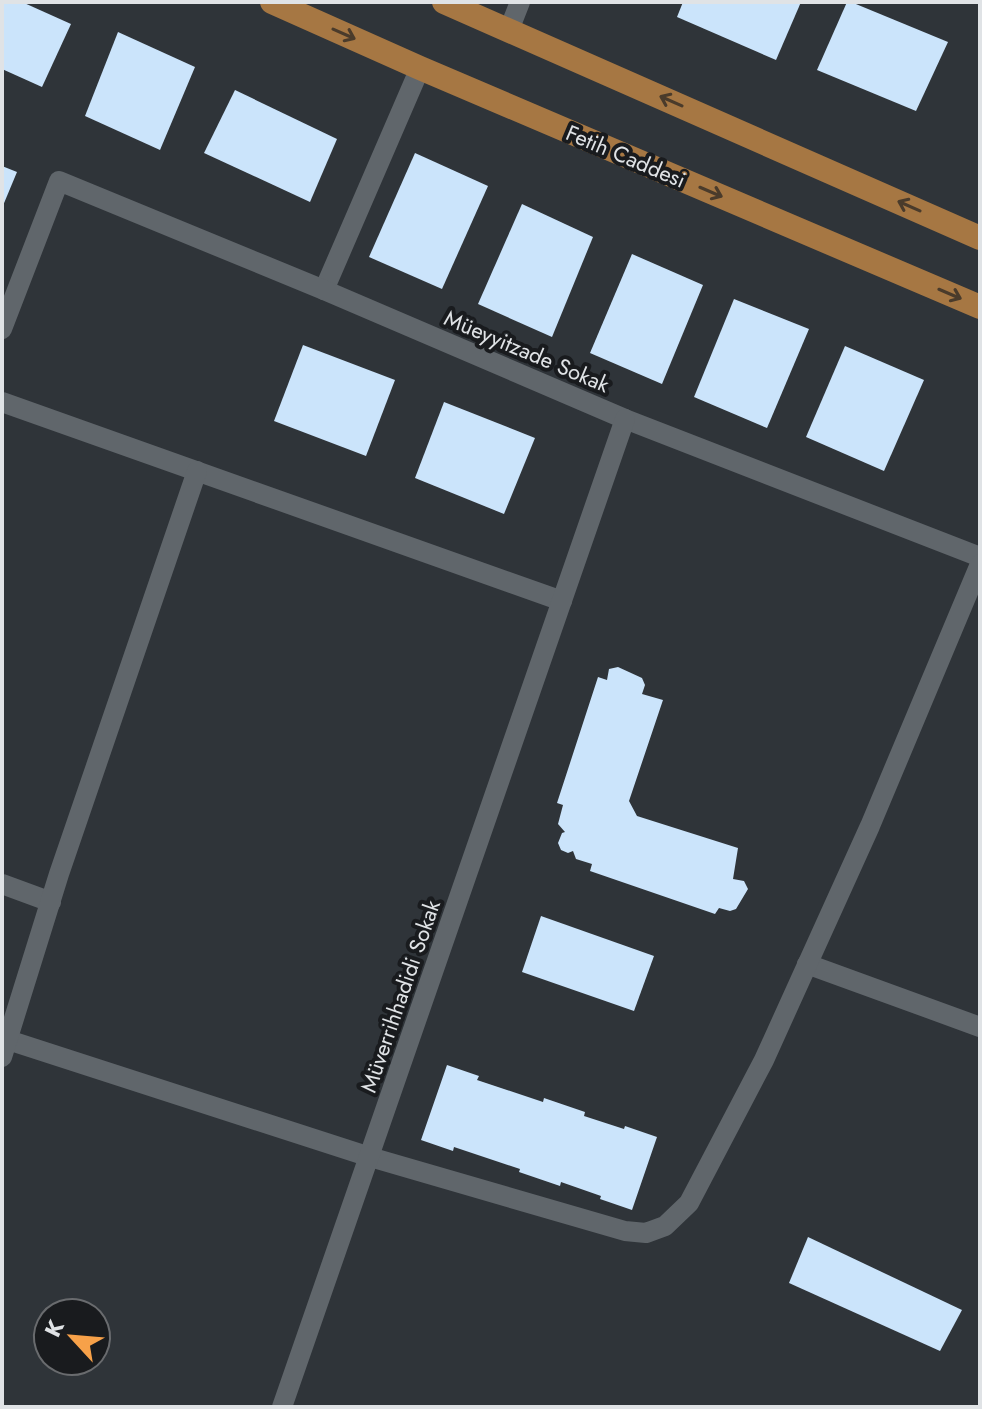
<svg xmlns="http://www.w3.org/2000/svg" width="982" height="1409" font-family="Jost,sans-serif">
	<style>
		.building { fill: #cbe4fb }
		.lines { fill: none; stroke-linecap: round; stroke-linejoin: round }
		.minor { stroke: #60666b; stroke-width: 20 }
		.primary { stroke: #a67743; stroke-width: 24 }
		.oneway { stroke: #4a3b2b }
		.labels { text-anchor: middle; dominant-baseline: central; stroke-width: 8; stroke-linejoin: round; paint-order: stroke }
		.street-label { font-size: 22px; fill: #e0e3e6; stroke: #191b1e }
	</style>
	<rect width="100%" height="100%" fill="#2f3439"/>
	<g class="building">
		<polygon points="2,2 22,2 71,24 42,87 2,69"/>
		<polygon points="683,2 801,2 776,60 677,17"/>
		<polygon points="847,2 851,2 948,42 916,111 817,70"/>
		<polygon points="118,32 195,67 160,150 85,116"/>
		<polygon points="235,90 337,139 310,202 204,153"/>
		<polygon points="415,153 488,186 442,289 369,257"/>
		<polygon points="2,166 17,172 2,208"/>
		<polygon points="522,204 593,237 552,337 478,304"/>
		<polygon points="632,254 703,285 662,384 590,353"/>
		<polygon points="734,299 809,329 767,428 694,397"/>
		<polygon points="303,345 395,380 366,456 274,421"/>
		<polygon points="845,346 924,380 884,471 806,437"/>
		<polygon points="444,402 535,438 504,514 415,478"/>
		<polygon points="618,667 642,678 645,685 642,694 663,700 629,801 637,816 738,848 733,879 744,881 748,889 736,909 730,911 719,908 715,914 590,871 592,864 576,859 573,851 568,853 561,850 558,843 562,833 565,832 558,824 563,805 557,803 598,677 607,680 609,669"/>
		<polygon points="541,916 654,956 634,1011 522,972"/>
		<polygon points="447,1065 479,1076 477,1080 543,1102 544,1098 585,1112 584,1116 624,1129 625,1126 657,1137 632,1210 600,1199 601,1196 561,1182 560,1186 519,1172 520,1169 454,1147 453,1151 421,1140"/>
		<polygon points="808,1237 962,1310 940,1351 789,1283"/>
	</g>
	<g class="lines">
		<g class="minor">
			<polyline points="509,30 520,2"/>
			<polyline points="324,290 420,68"/>
			<polyline points="2,329 59,181 324,290 625,419 980,557"/>
			<polyline points="2,402 562,601"/>
			<polyline points="2,884 51,902"/>
			<polyline points="807,964 980,1027"/>
			<polyline points="8,1040 370,1157 625,1231 646,1233 665,1226 689,1203 764,1060 870,826 980,564"/>
			<polyline points="2,1057 59,874 197,471"/>
			<polyline points="282,1407 625,419"/>
		</g>
		<g class="primary">
			<polyline points="272,2 420,68 980,307"/>
			<polyline points="444,2 980,238"/>
		</g>
	</g>
	<defs><path id="oneway-shaft" d="M-6 0H5M1.5-3L5.5 0L1.5 3" fill="none" stroke-width="1.6" stroke-linecap="round" stroke-linejoin="round" transform="scale(2)"/></defs>
	<g class="oneway">
		<use href="#oneway-shaft" transform="translate(344 34) rotate(24)"/>
		<use href="#oneway-shaft" transform="translate(671 101) rotate(-156)"/>
		<use href="#oneway-shaft" transform="translate(711 192) rotate(23)"/>
		<use href="#oneway-shaft" transform="translate(909 206) rotate(-156)"/>
		<use href="#oneway-shaft" transform="translate(950 294) rotate(23)"/>
	</g>
	<g class="labels">
		<g class="street-label">
			<text transform="translate(626 156) rotate(23)">Fetih Caddesi</text>
			<text transform="translate(527 351) rotate(23)">Müeyyitzade Sokak</text>
			<text transform="translate(400 996) rotate(-71)">Müverrihhadidi Sokak</text>
		</g>
	</g>
	<rect width="982" height="1409" fill="none" stroke="#e0e3e6" stroke-width="8"/>
	<g transform="translate(72 1337) rotate(296)"><circle r="38" fill="#191b1e" stroke="#696b6e" stroke-width="2"/>
	<path d="M0-6L14 30L0 20L-14 30Z" fill="#f7a149"/>
	<text y="-12" font-size="22" font-weight="bold" text-anchor="middle" fill="#e0e3e6">K</text>
	</g>
</svg>
